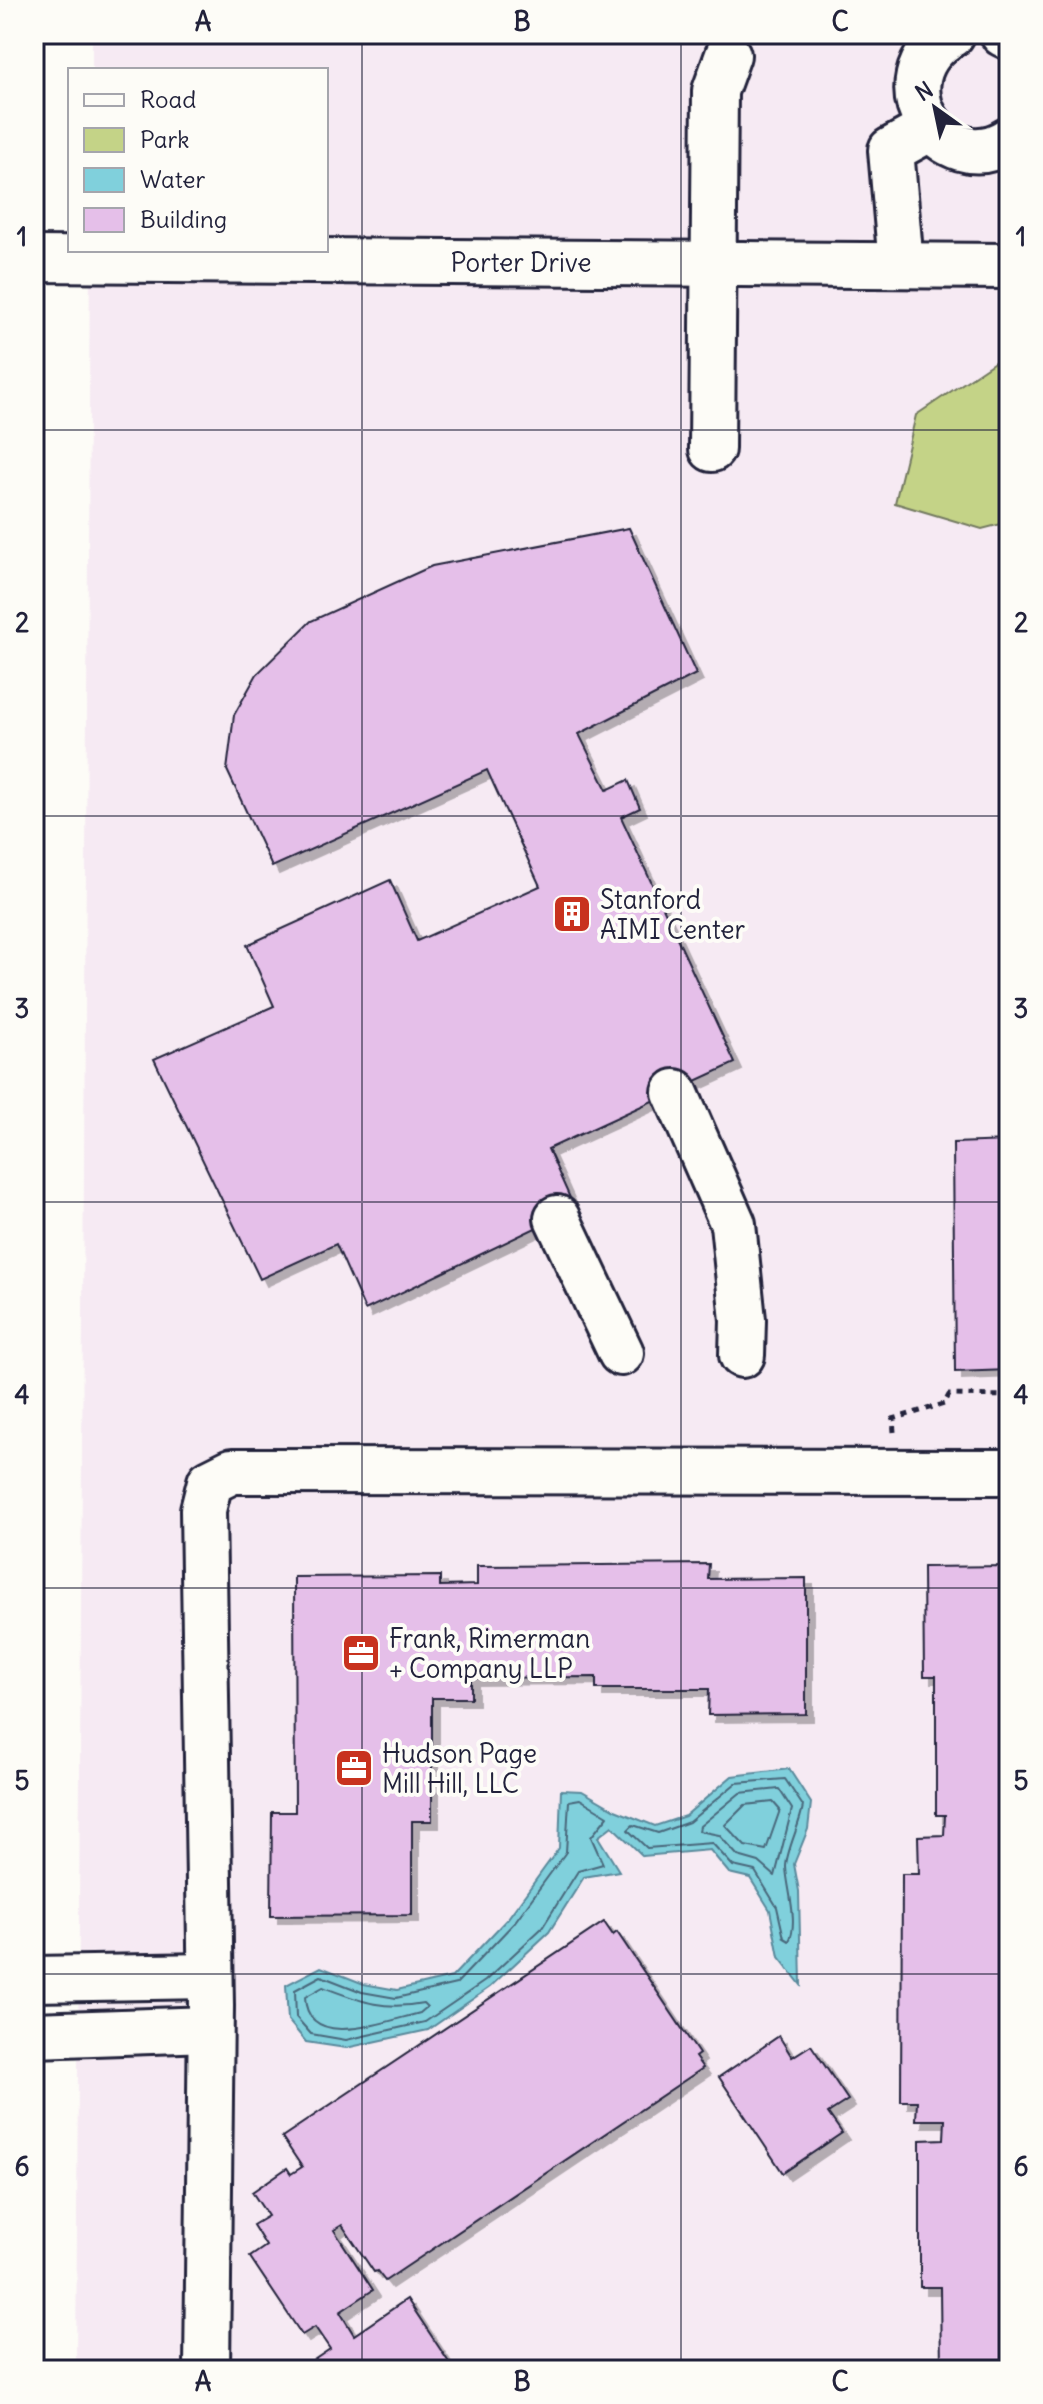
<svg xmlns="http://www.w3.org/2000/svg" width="1043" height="2404" font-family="Delius,sans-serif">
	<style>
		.built { fill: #f6eaf3 }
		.green { fill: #c4d387; stroke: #737a61; stroke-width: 2 }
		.water { fill: #80d0dc; stroke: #5a8a9c; stroke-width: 2 }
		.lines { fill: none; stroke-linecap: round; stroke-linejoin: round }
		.shore { stroke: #48687b; stroke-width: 2 }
		.building { fill: #e5bfe9; stroke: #22223b; stroke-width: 2; filter: url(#shadow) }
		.minor-casing { stroke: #22223b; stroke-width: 50 }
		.path { stroke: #22223b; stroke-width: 5; stroke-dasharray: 6 6; stroke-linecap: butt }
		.minor { stroke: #fdfcf7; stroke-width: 44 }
		.grid { fill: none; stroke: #22223b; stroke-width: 2; stroke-opacity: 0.55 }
		.labels { text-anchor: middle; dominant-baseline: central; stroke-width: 8; stroke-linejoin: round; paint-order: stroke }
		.street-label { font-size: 26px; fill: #22223b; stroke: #fdfcf7 }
		.poi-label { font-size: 26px; fill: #22223b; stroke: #fdfcf7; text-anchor: start }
		.neatline { fill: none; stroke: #22223b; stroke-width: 3 }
		.grid-label { font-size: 26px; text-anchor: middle; font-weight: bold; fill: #22223b }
	</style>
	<defs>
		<filter id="shadow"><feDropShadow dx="7" dy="7" stdDeviation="0" flood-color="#0004"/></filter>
	</defs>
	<rect width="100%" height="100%" fill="#fdfcf7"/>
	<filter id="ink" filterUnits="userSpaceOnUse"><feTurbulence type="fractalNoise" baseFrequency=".0125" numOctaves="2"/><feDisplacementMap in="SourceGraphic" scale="16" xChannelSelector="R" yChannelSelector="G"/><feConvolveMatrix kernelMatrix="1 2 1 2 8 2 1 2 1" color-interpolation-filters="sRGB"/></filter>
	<g filter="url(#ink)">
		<polygon class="built" points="92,34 1009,34 1009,2370 76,2370 90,250 326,250 326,70 92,70"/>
		<polygon class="green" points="1005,355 1009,358 1009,522 982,529 895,503 916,415"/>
		<polygon class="water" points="789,1769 811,1803 808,1829 794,1864 799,1891 801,1985 779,1957 770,1910 750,1878 729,1873 710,1850 643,1856 612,1826 598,1837 619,1871 584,1877 549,1932 490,1987 428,2030 346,2048 306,2042 288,2020 286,1985 321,1967 364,1984 397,1990 452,1977 508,1918 559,1848 561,1790 582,1791 615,1810 655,1826 685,1816 732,1776"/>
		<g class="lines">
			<g class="shore">
				<path d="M785 1779 803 1806C800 1825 786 1851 786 1867 787 1888 799 1922 789 1941L784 1938 777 1907 755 1871 733 1866 712 1843 647 1848 628 1830 633 1825 658 1833 689 1822 736 1783Z"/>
				<polygon points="779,1789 792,1809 775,1876 759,1862 738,1856 719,1835 699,1831 700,1826 740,1793"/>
				<polygon points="580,1799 608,1816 591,1837 603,1864 578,1871 542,1928 485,1981 425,2022 346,2040 311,2034 296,2017 295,1990 321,1976 362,1992 396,1998 456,1984 514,1923 566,1852 569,1801"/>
				<polygon points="773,1802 780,1810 766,1850 745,1846 725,1825 745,1805"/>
				<path d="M323 1987C360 2001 383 2011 423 2003L427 2007 420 2013C386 2021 307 2052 305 1997Z"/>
			</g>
		</g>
		<g class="building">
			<polygon points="629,528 696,674 579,734 607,790 628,780 640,808 621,817 735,1063 548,1149 575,1209 365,1310 336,1244 260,1279 154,1059 274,1006 247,945 390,880 417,941 540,886 487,770 272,867 227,770 234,715 257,674 311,621 432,566"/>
			<polygon points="1009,1141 1009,1370 955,1372 953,1143"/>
			<polygon points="709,1564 708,1579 806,1578 806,1714 708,1715 709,1689 596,1689 596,1677 471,1678 471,1698 432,1698 432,1821 412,1821 412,1915 271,1916 272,1812 295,1812 294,1577 440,1576 440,1586 477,1585 477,1566"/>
			<polygon points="1009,1566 1009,2370 941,2370 940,2287 920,2287 920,2140 944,2139 945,2120 916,2120 917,2101 901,2101 902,1874 919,1874 918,1836 944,1835 945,1815 936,1815 936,1676 924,1676 923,1567"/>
			<polygon points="604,1922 613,1935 617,1932 699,2054 695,2057 703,2068 385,2281 377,2271 374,2272 342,2225 334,2230 373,2290 340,2312 354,2335 407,2299 454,2370 299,2370 330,2349 315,2327 302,2335 250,2257 266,2246 253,2225 268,2216 252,2192 287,2168 291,2174 302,2167 282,2137"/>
			<polygon points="779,2036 792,2057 811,2045 848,2100 828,2113 842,2133 783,2173 719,2077"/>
		</g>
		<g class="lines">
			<defs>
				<g id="minor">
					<path d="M952 34C874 80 943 183 1009 140"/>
					<polyline points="1003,34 1009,37"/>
					<polyline points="34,259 1009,266"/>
					<polyline points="901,265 891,150 931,128"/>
					<polyline points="712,449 715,91 728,55"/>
					<polyline points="675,1092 733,1224 743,1320 742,1355"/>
					<polyline points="557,1218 621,1353"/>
					<polyline points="34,1979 208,1976"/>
					<polyline points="34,2035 210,2029"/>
					<polyline points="207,2370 211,2006 203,1510 210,1482 232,1471 1009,1472"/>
				</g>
			</defs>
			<use href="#minor" class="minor-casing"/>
			<polyline class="path" points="894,1432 893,1419 944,1404 949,1395 1009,1396"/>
			<use href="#minor" class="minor"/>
		</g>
	</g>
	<path class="grid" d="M362 34V2370M681 34V2370M34 430H1009M34 816H1009M34 1202H1009M34 1588H1009M34 1974H1009"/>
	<defs>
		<symbol id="building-square" viewBox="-11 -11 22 22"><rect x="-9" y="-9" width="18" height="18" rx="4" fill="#c8321e" stroke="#fdfcf7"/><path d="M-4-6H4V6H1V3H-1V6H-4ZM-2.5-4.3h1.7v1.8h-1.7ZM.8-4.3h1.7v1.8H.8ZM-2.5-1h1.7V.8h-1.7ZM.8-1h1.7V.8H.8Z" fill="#fff"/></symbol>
		<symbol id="office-square" viewBox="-11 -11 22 22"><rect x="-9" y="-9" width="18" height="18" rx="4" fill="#c8321e" stroke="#fdfcf7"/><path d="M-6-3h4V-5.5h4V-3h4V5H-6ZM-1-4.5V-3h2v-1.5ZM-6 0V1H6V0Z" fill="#fff"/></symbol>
	</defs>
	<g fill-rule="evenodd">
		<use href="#building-square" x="550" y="892" width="44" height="44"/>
		<use href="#office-square" x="339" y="1631" width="44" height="44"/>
		<use href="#office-square" x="332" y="1746" width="44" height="44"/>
	</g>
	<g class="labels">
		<g class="street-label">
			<text x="521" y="262">Porter Drive</text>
		</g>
		<g class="poi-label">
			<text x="600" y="899">Stanford<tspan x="600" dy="30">AIMI Center</tspan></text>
			<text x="389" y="1638">Frank, Rimerman<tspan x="389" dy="30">+ Company LLP</tspan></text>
			<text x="382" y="1753">Hudson Page<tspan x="382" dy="30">Mill Hill, LLC</tspan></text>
		</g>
	</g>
	<rect width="1043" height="2404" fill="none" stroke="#fdfcf7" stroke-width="88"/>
	<rect x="68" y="68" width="260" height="184" fill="#fdfcf7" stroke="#a5a5ac" stroke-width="2"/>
	<rect x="84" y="94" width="40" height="12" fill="#fdfcf7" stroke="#a5a5ac" stroke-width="2"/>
	<text x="140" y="108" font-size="24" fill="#22223b">Road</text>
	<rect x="84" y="128" width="40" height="24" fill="#c4d387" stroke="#a5a5ac" stroke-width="2"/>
	<text x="140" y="148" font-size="24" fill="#22223b">Park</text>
	<rect x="84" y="168" width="40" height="24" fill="#80d0dc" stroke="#a5a5ac" stroke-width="2"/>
	<text x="140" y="188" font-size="24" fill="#22223b">Water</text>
	<rect x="84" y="208" width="40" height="24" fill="#e5bfe9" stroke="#a5a5ac" stroke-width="2"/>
	<text x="140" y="228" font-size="24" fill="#22223b">Building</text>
	<g transform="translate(935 108) rotate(327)" stroke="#fdfcf7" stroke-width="6" paint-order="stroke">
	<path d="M0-6L14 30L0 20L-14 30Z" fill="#22223b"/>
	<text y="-12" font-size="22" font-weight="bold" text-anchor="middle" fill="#22223b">N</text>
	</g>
	<rect x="44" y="44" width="955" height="2316" class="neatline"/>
	<g class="grid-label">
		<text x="203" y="31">A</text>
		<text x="522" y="31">B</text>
		<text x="840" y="31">C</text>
		<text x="22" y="246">1</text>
		<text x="1021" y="246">1</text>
		<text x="22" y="632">2</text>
		<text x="1021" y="632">2</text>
		<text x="22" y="1018">3</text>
		<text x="1021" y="1018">3</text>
		<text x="22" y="1404">4</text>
		<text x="1021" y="1404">4</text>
		<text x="22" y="1790">5</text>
		<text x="1021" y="1790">5</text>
		<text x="22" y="2176">6</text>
		<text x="1021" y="2176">6</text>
		<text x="203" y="2391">A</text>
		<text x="522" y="2391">B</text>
		<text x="840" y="2391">C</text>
	</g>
</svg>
